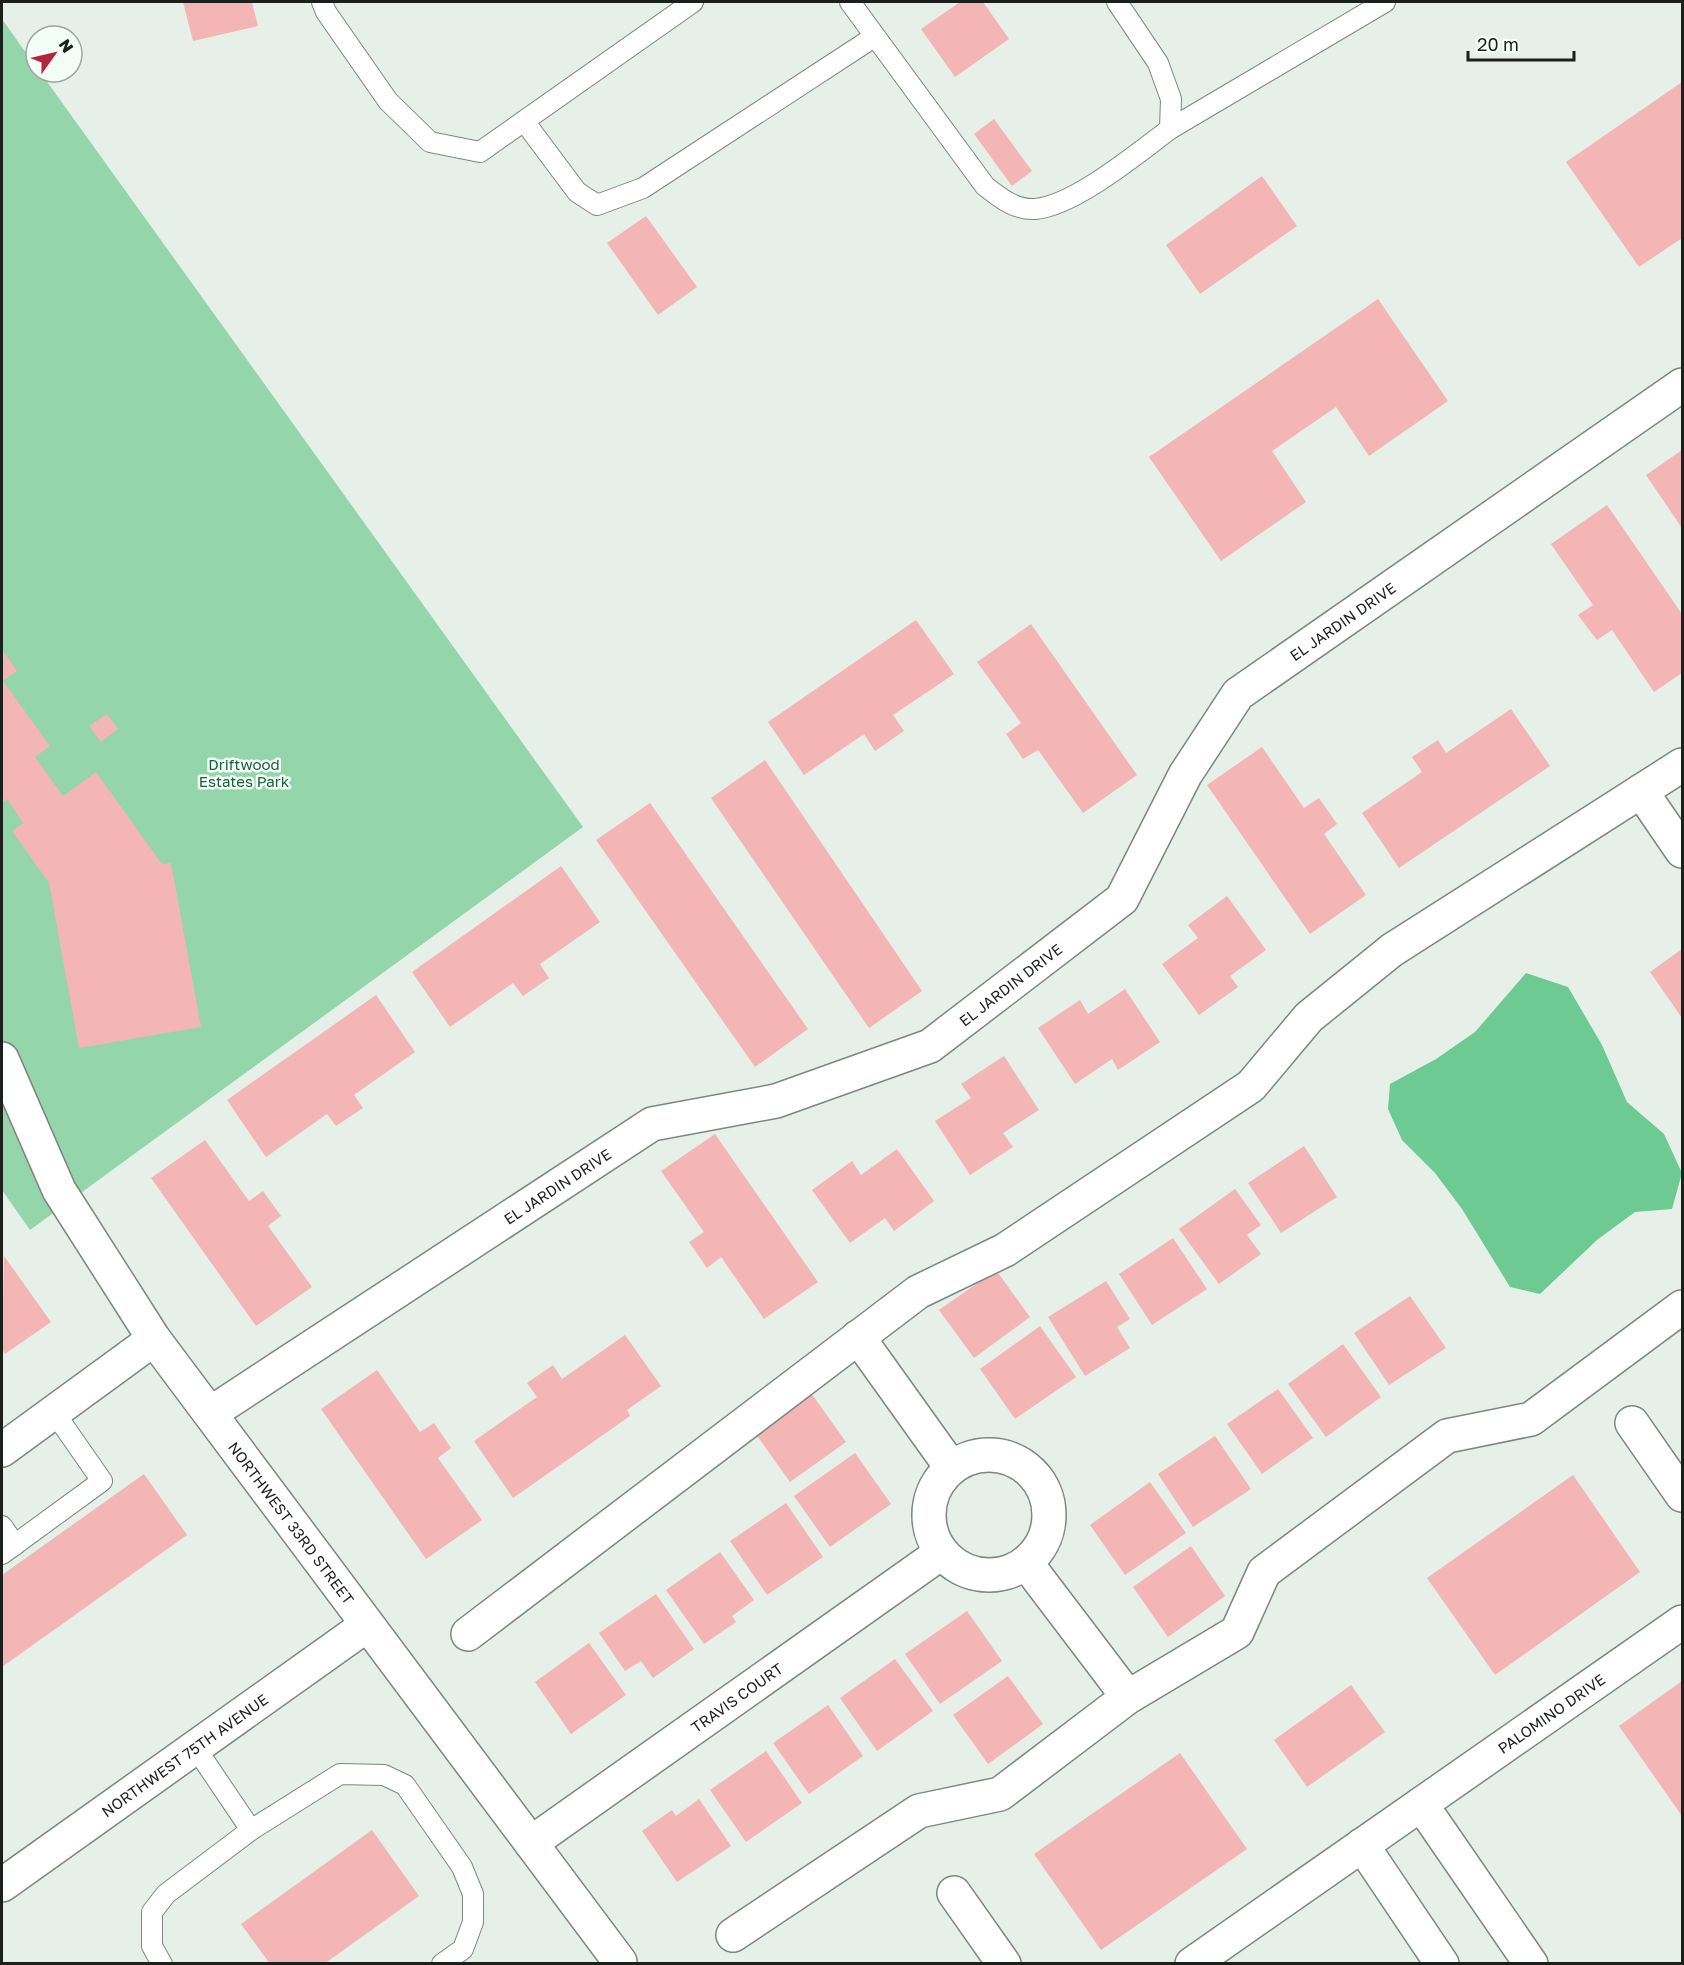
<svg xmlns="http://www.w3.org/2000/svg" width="1684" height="1965" font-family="'Golos Text',sans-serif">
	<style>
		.green { fill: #94d5ab }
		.water { fill: #6dca92 }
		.building { fill: #f3b5b5 }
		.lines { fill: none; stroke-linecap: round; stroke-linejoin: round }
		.lane-casing { stroke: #7d8680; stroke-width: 22 }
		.street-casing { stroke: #7d8680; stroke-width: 36 }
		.lane { stroke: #fff; stroke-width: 20 }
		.street { stroke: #fff; stroke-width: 33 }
		.labels { text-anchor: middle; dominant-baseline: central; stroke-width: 5; stroke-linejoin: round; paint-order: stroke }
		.street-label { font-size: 15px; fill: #1c201d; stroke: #f3fef6 }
		.park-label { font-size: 15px; fill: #1c603b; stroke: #f3fef6 }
	</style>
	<rect width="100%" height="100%" fill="#e6f0e9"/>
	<polygon class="green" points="2,19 36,67 36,72 40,72 583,827 30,1230 2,1190"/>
	<polygon class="water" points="1526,973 1568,987 1602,1045 1627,1102 1664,1134 1682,1173 1672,1209 1635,1212 1597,1240 1540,1294 1510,1287 1462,1209 1435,1173 1402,1140 1388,1109 1390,1084 1436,1059 1475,1032"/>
	<g class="building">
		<polygon points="183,2 252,2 258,26 193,41"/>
		<polygon points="960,2 983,2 1009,39 955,77 921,29"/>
		<polygon points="1682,82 1682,238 1639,267 1566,162"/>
		<polygon points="994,119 1032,171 1012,186 974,134"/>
		<polygon points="1262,176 1297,226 1200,294 1166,245"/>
		<polygon points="646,216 697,287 658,315 607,243"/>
		<polygon points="1378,299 1448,401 1369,456 1336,407 1272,451 1306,502 1221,561 1149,457"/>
		<polygon points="1682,450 1682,528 1646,475"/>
		<polygon points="1607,505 1682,614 1682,673 1654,692 1612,630 1597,640 1578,615 1593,605 1551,544"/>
		<polygon points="916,620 954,674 893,715 904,731 875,751 864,734 804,775 768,722"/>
		<polygon points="1031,624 1137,775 1083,813 1038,750 1023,759 1006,734 1021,723 977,662"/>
		<polygon points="2,649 17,671 3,681 50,746 35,757 63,796 96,772 162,864 171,863 201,1027 79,1048 49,883 12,831 23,823 7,799 2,803"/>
		<polygon points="1511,709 1550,766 1399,868 1362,813 1422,772 1412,757 1438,740 1446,753"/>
		<polygon points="107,714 118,729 101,742 89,726"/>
		<polygon points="1262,747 1304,808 1319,798 1337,824 1324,834 1366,895 1310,934 1207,785"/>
		<polygon points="765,760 922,991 869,1028 711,798"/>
		<polygon points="650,803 808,1029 755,1067 596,840"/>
		<polygon points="561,866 600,922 540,964 549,978 523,996 513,983 450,1027 412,972"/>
		<polygon points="1227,896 1266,950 1230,976 1238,987 1199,1015 1162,964 1198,938 1188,925"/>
		<polygon points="1682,949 1682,1018 1650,972"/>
		<polygon points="1125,989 1160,1042 1118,1070 1112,1059 1075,1084 1038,1028 1080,1000 1088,1014"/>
		<polygon points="376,995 415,1052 354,1095 363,1108 336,1126 327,1114 266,1157 227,1100"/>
		<polygon points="1004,1056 1039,1110 1003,1133 1013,1147 970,1175 935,1121 971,1098 961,1084"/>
		<polygon points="715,1134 818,1282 764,1319 721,1257 707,1268 689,1242 704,1232 661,1171"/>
		<polygon points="205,1140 249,1201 263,1191 281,1216 268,1226 312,1287 256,1326 151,1178"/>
		<polygon points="1304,1146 1337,1197 1281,1233 1248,1183"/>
		<polygon points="897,1149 934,1201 894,1231 885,1218 850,1243 812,1190 852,1161 861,1175"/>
		<polygon points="1235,1189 1261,1225 1247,1235 1261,1254 1219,1284 1179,1229"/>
		<polygon points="1173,1238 1207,1289 1152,1325 1119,1274"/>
		<polygon points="4,1256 51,1322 5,1354 2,1349"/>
		<polygon points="996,1270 1030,1317 974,1358 939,1310"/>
		<polygon points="1106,1281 1130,1319 1117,1327 1130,1348 1085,1376 1048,1317"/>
		<polygon points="1410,1296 1446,1348 1389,1385 1354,1333"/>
		<polygon points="1040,1326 1076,1377 1015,1419 980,1369"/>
		<polygon points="625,1335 661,1386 627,1410 630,1416 513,1498 474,1441 537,1397 527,1383 553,1365 562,1379"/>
		<polygon points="1343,1344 1381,1397 1326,1437 1288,1384"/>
		<polygon points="377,1370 420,1432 434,1423 451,1448 438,1458 482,1520 426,1559 321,1409"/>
		<polygon points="1278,1389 1313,1438 1262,1474 1227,1424"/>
		<polygon points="811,1393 846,1442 790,1482 755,1433"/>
		<polygon points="1215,1436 1251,1489 1193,1527 1158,1474"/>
		<polygon points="855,1453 891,1504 830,1547 794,1496"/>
		<polygon points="144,1474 187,1535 2,1667 2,1575"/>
		<polygon points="1573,1475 1640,1572 1495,1675 1427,1578"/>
		<polygon points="1150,1482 1186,1533 1125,1575 1090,1525"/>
		<polygon points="786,1503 823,1557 767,1595 730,1541"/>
		<polygon points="1191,1546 1225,1596 1168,1637 1133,1587"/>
		<polygon points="720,1552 754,1600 732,1616 736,1622 704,1644 666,1590"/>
		<polygon points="656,1594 694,1649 653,1678 641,1661 625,1671 599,1633"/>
		<polygon points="967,1611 1002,1661 940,1704 905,1654"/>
		<polygon points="589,1643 626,1695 571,1734 535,1682"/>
		<polygon points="895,1659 933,1711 877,1751 840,1698"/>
		<polygon points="1008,1676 1043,1724 988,1764 953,1715"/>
		<polygon points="1682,1681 1682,1816 1619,1726"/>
		<polygon points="1351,1685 1385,1732 1307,1787 1274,1740"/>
		<polygon points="828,1705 863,1756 809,1794 773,1743"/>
		<polygon points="766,1751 802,1803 746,1842 710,1790"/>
		<polygon points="1180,1753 1247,1849 1101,1950 1034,1854"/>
		<polygon points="699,1799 731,1846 677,1882 642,1831 672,1810 676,1816"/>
		<polygon points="372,1830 419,1896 324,1964 270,1964 241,1924"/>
	</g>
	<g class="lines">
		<defs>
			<g id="lane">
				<polyline points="322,2 326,12 388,101 430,142 480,152 693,2"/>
				<path d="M850 2 985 186C1000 198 1015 210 1035 209 1074 206 1138 153 1170 129L1171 99 1158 63 1117 2"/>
				<polyline points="524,121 577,192 597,205 643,188 874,37"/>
				<polyline points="1170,129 1385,2"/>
				<polyline points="2,1526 15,1545"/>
				<polyline points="2,1554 102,1481 54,1412"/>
				<polyline points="195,1747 251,1830"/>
				<polyline points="162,1964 152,1946 152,1912 166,1894 251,1830 340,1774 384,1775 405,1785 462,1867 473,1894 473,1922 463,1949 442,1964"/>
			</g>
			<g id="street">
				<polyline points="1641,791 1682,851"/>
				<path id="s1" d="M2 1059 59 1190 154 1339 620 1962"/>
				<polyline points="858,1337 951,1467"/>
				<path id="s2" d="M211 1413 652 1124 776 1101 930 1046 1122 899 1185 775 1238 694 1682 385"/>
				<polyline points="1632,1423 1682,1495"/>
				<polyline points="2,1450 154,1339"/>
				<circle cx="989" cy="1515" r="60"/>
				<polyline points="1027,1564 1128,1697"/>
				<polyline points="468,1634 918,1292 1005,1250 1251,1086 1309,1017 1392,950 1682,765"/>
				<polyline points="1421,1804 1531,1964"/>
				<path id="s3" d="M531 1843 941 1553"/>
				<polyline points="1362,1845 1442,1964"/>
				<path id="s4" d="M2 1885 367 1625"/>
				<polyline points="954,1893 1004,1964"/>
				<polyline points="733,1935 919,1811 1000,1794 1128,1697 1237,1632 1264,1572 1447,1436 1531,1419 1682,1307"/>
				<path id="s5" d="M1192 1964 1682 1622"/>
			</g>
		</defs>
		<use href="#lane" class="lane-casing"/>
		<use href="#street" class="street-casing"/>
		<use href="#lane" class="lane"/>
		<use href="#street" class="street"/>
	</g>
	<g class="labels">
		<g class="street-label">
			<text stroke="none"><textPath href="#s2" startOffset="1422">EL JARDIN DRIVE</textPath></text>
			<text stroke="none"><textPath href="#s2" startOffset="918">EL JARDIN DRIVE</textPath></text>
			<text stroke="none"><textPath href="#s2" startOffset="414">EL JARDIN DRIVE</textPath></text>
			<text stroke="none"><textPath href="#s1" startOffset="549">NORTHWEST 33RD STREET</textPath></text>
			<text stroke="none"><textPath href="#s3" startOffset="252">TRAVIS COURT</textPath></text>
			<text stroke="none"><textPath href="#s5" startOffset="438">PALOMINO DRIVE</textPath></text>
			<text stroke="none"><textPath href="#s4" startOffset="224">NORTHWEST 75TH AVENUE</textPath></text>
		</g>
		<g class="park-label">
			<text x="244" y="764">Driftwood<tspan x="244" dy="17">Estates Park</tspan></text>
		</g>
	</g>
	<rect width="1684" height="1965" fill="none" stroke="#1c201d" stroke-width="6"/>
	<g transform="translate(54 54) rotate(56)"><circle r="28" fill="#f3fef6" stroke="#9da59f" stroke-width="1.5"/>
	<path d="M0-4.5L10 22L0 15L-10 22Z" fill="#b5233c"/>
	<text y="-9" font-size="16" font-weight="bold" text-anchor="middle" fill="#1c201d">N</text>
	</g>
	<path d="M1468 51v9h106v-9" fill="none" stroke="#1c201d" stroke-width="3"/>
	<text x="1477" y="51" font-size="18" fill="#1c201d" stroke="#f3fef6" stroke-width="4.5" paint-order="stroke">20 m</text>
</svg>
